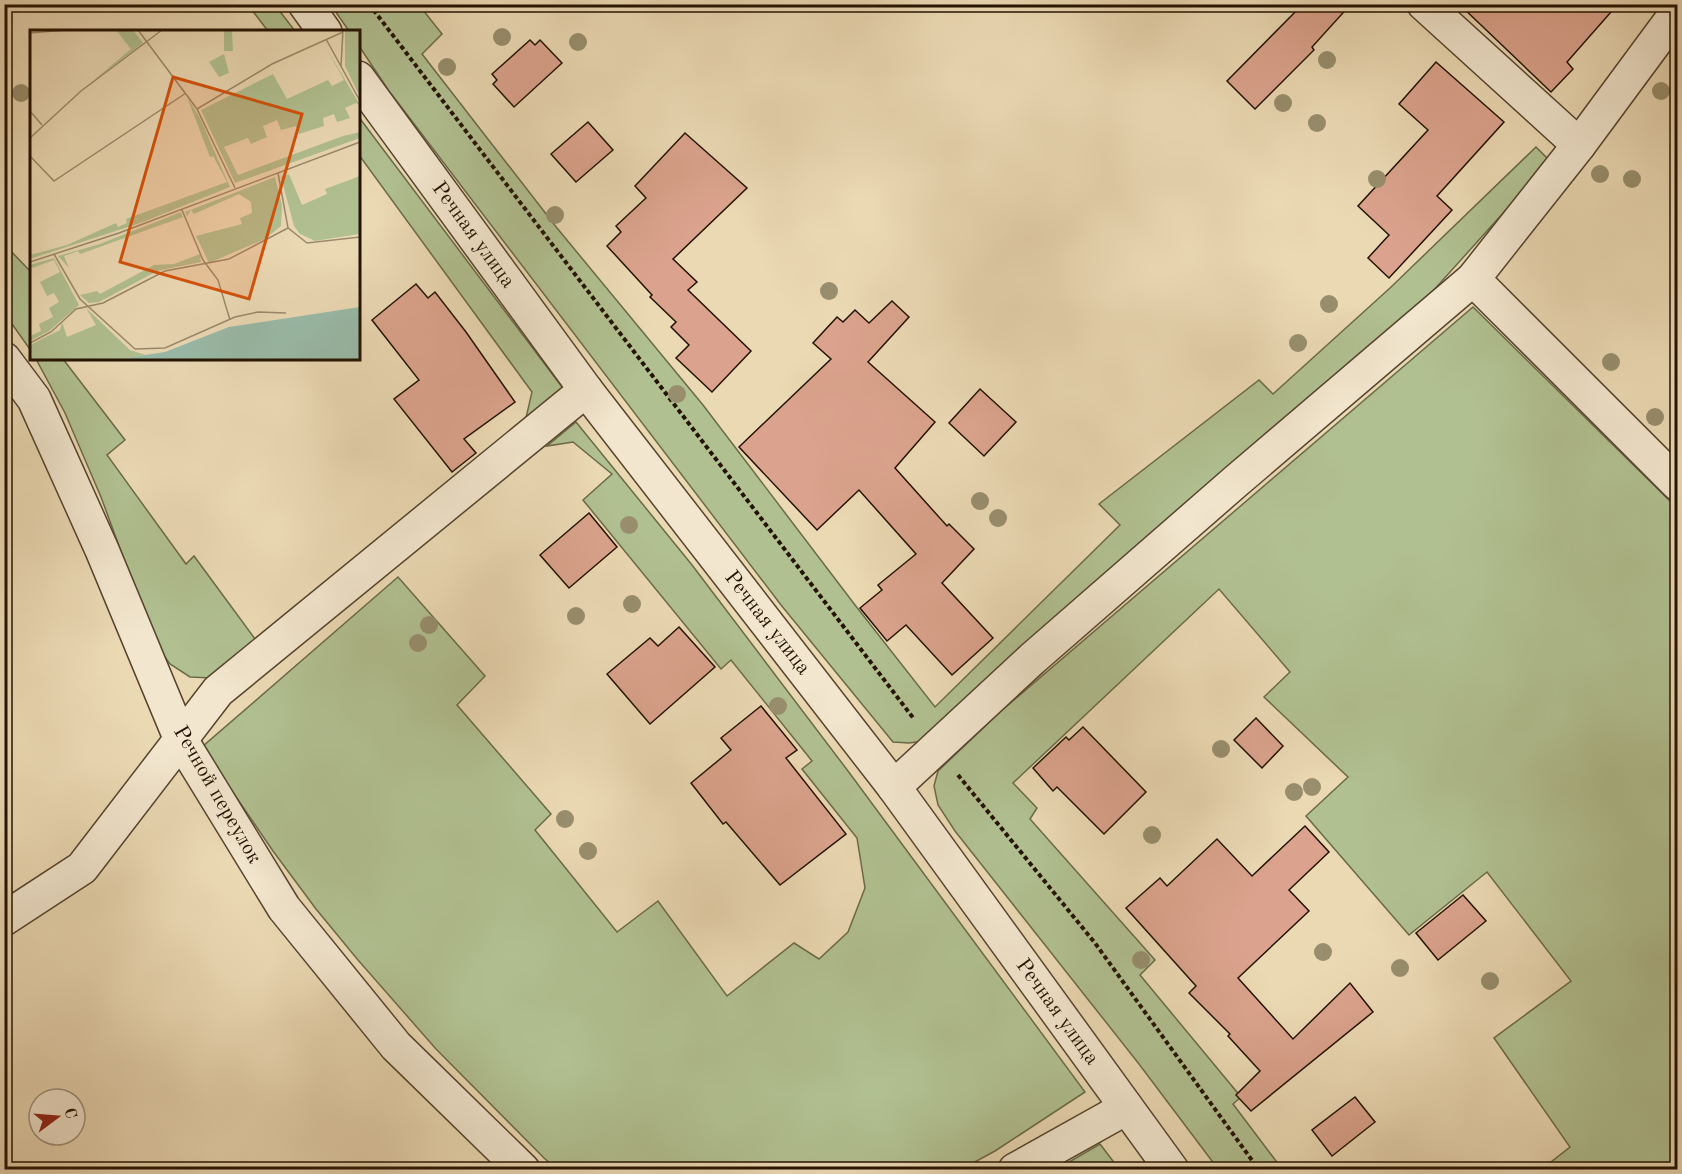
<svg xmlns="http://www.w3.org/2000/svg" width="1682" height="1174" font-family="'Old Standard TT',serif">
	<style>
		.green { fill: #b1c091; stroke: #6a6a48; stroke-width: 1.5 }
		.building { fill: #dba38d; stroke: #241300; stroke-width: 1.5 }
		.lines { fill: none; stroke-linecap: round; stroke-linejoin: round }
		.minor-casing { stroke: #56442d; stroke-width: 36 }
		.path { stroke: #241300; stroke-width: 4; stroke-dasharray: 4.5 3; stroke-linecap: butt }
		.minor { stroke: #f2e6ce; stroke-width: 33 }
		.tree { fill: #988e6d }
		.labels { text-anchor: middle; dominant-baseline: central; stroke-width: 4.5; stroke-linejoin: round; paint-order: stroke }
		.street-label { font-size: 21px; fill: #241300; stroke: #f2e6ce }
		.inset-road { fill: none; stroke: #9b8a6c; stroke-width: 1.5 }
		.view { fill: #d4520b; fill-opacity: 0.15; stroke: #d4520b; stroke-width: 3 }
		.inset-edge { fill: none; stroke: #241300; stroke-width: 3 }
	</style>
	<rect width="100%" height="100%" fill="#ebd9b4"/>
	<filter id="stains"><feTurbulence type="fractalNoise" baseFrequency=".00333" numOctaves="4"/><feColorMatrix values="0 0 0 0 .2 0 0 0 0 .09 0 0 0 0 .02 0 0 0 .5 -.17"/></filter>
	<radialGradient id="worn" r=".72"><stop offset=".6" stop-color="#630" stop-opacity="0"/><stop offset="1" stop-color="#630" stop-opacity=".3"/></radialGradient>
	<g class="green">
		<polygon points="248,5 275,5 295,31 268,31"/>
		<polygon points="331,5 419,5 442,34 422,54 557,228 703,405 855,605 935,707 1120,525 1099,504 1259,380 1273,394 1390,288 1536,147 1550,161 1405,322 924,741 909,743 893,742 781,605 389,91 359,46 358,32 349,31"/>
		<polygon points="358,116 565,391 525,422 532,392 359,155"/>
		<polygon points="4,244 31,272 31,351 5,314"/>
		<polygon points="1473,307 1677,508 1677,1169 1542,1169 1570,1147 1494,1038 1571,981 1487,872 1409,935 1306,816 1348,777 1264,697 1290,672 1219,589 1013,783 1037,808 1030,819 1155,960 1140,975 1241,1097 1233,1104 1282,1169 1218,1169 1139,1064 955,831 938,805 934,786 938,771 1000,712"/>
		<polygon points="36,359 63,359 125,440 107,455 186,564 194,556 261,647 212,678 190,677 170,664 155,644 101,497 65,413"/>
		<polygon points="576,422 692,565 848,771 1085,1092 995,1151 962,1169 557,1169 544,1158 436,1049 358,960 316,909 273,851 202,747 398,577 485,676 457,705 551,814 535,830 617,932 658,901 727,996 794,943 819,959 848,932 865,888 857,838 802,769 812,761 731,660 721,669 583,500 612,474 573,442 547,446"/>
		<polygon points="1100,1144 1119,1169 1057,1169"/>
	</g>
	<g class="building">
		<polygon points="1303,4 1351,4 1312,47 1314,50 1255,109 1227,81"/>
		<polygon points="1459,4 1618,4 1567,62 1573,69 1551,92"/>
		<polygon points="530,40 535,45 540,40 562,63 514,107 493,84 497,80 492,74"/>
		<polygon points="1436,62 1504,122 1437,196 1452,210 1389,278 1368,258 1389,235 1358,206 1428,130 1399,104"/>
		<polygon points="588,122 613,150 576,182 551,154"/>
		<polygon points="685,133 747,188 673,259 697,282 688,290 751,351 712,392 676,358 689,345 671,327 676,322 650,297 652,295 607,246 621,232 616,226 646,198 635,186"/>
		<polygon points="416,284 428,298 435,292 466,332 515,402 464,439 476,453 452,472 394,399 419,380 372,320"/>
		<polygon points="892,301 909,317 868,362 935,422 895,468 947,526 949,524 974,549 942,583 993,638 952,675 906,625 887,641 860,608 882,590 878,585 916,554 859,490 817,530 739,447 831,359 813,343 837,317 843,322 855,310 869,323"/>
		<polygon points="980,389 1016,422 984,456 949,423"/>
		<polygon points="589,513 617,547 569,588 540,555"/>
		<polygon points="679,627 715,667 650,724 607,674 650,638 658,646"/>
		<polygon points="761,706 797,750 786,758 846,834 780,885 726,822 723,824 691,783 731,750 721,738"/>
		<polygon points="1256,718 1283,746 1262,768 1234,740"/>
		<polygon points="1083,727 1146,792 1104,834 1057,787 1053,791 1033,768 1066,737 1069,740"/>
		<polygon points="1305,826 1329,852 1289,890 1309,911 1238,978 1293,1039 1350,983 1373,1012 1251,1111 1236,1095 1260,1071 1228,1036 1230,1034 1189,993 1196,986 1126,908 1160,878 1167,886 1217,839 1252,876"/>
		<polygon points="1463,895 1486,921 1438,960 1416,933"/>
		<polygon points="1355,1097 1375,1122 1332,1156 1312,1130"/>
	</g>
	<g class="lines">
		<defs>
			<g id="minor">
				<polyline points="305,4 325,32"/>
				<polyline points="1424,4 1579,145"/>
				<polyline points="358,78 586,390 894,787 1172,1170"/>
				<polyline points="1473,279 1678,484"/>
				<polyline points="4,359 34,399 102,550 181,740 284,908 396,1046 523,1170"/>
				<polyline points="894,787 1032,659 1235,482 1473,279 1579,145 1678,11"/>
				<polyline points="4,919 82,868 218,691 586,390"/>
				<polyline points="1015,1170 1126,1108"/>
			</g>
		</defs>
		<use href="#minor" class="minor-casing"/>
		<g class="path">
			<polyline points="369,4 914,719"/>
			<polyline points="958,775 1095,943 1259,1170"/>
		</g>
		<use href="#minor" class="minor"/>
	</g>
	<g class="tree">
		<circle cx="502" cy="37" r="9"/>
		<circle cx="578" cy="42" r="9"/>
		<circle cx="1327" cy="60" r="9"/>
		<circle cx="447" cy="67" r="9"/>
		<circle cx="1661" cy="91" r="9"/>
		<circle cx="21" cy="93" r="9"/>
		<circle cx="1283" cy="103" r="9"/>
		<circle cx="1317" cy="123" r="9"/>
		<circle cx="1600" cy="174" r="9"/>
		<circle cx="1377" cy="179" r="9"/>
		<circle cx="1632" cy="179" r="9"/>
		<circle cx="555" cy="215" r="9"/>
		<circle cx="829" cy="291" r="9"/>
		<circle cx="1329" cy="304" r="9"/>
		<circle cx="1298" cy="343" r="9"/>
		<circle cx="1611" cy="362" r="9"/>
		<circle cx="677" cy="394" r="9"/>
		<circle cx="1655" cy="417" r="9"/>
		<circle cx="980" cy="501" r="9"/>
		<circle cx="998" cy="518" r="9"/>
		<circle cx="629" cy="525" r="9"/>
		<circle cx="632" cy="604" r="9"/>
		<circle cx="576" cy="616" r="9"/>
		<circle cx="429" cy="625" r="9"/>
		<circle cx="418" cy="643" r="9"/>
		<circle cx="778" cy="706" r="9"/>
		<circle cx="1221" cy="749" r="9"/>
		<circle cx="1312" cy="787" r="9"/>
		<circle cx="1294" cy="792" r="9"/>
		<circle cx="565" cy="819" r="9"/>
		<circle cx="1152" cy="835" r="9"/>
		<circle cx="588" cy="851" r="9"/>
		<circle cx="1323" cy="952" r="9"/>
		<circle cx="1141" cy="960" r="9"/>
		<circle cx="1400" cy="968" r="9"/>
		<circle cx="1490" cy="981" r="9"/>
	</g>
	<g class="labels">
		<g class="street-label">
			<text transform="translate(473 235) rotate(54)">Речная улица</text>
			<text transform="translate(767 623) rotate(52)">Речная улица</text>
			<text transform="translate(217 795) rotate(60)">Речной переулок</text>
			<text transform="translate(1057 1012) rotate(54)">Речная улица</text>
		</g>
	</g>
	<g transform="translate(30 30)">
		<rect width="330" height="330" fill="#ebd9b4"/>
		<path d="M86 0H103L113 13 59 54 101 19ZM194 0H202L203 21H194ZM315 0H330V67L315 36ZM295 16 330 75 326 73 315 78 320 88 307 92 304 84 293 88 294 96 269 104 266 96 251 100 247 90 233 96 237 107 221 114 218 108 194 117 208 145 313 106 330 102V108L205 153 171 80 243 44 257 69 298 50 302 56 314 50ZM194 24 199 43 189 47 179 32ZM157 67 170 88 200 157 113 192 0 229V225L37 215 86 193 88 197 97 193 96 189 197 152 183 126 180 127ZM259 144 272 175 297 164 295 159 330 146V204L285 211 270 204 264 196 251 147ZM245 147 252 175 251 196 235 209 179 233 166 206 212 194 210 188 222 183 221 172 209 164 164 184 161 180 157 186 155 182ZM151 182 153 187 50 224 48 221 34 226 39 238 28 226 70 214ZM170 224 171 232 127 241 69 272 59 273 50 265 67 261 70 264 124 235 144 234ZM24 228 49 275 19 301 0 311V306L11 301 9 294 23 287 19 278 29 272 24 263 17 266 10 252 30 242 24 230 2 238 0 235ZM56 278 100 320 116 325 83 330H0V315L30 300 32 292 37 307 66 295Z" fill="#b1c091"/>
		<path d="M330 277V330H83L135 322 199 297Z" fill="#99bba9"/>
		<path class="inset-road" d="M108 0 167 79 205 158M0 3 37 0M296 9 330 71M311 36 313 0M167 79 242 34 313 2M0 81 12 95M0 108 51 61 132 0M0 126 24 151 156 63M248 143 258 198M152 180 173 230 188 250 200 290M24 224 50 269 105 319 135 318 205 287 228 282 256 283M0 232 89 203 330 112M0 313 21 302 46 279 73 273 135 241 199 229 258 198 277 213 330 207"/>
		<path class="view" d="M143 47 272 84 219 269 90 232Z"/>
		<rect width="330" height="330" class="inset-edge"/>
	</g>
	<rect width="1682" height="1174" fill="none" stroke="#ebd9b4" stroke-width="24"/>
	<rect x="6" y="6" width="1670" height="1162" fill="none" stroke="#241300" stroke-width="3"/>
	<rect x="12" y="12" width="1658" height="1150" fill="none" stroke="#241300" stroke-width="1.5"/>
	<g transform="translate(57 1117) rotate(74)"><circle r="28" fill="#f2e6ce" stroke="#a0927c" stroke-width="1.5"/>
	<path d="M0-4.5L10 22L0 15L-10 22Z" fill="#8f2418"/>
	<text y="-9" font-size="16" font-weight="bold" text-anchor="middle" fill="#241300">С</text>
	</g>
	<rect width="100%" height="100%" filter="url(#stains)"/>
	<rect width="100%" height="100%" fill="url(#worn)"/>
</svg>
